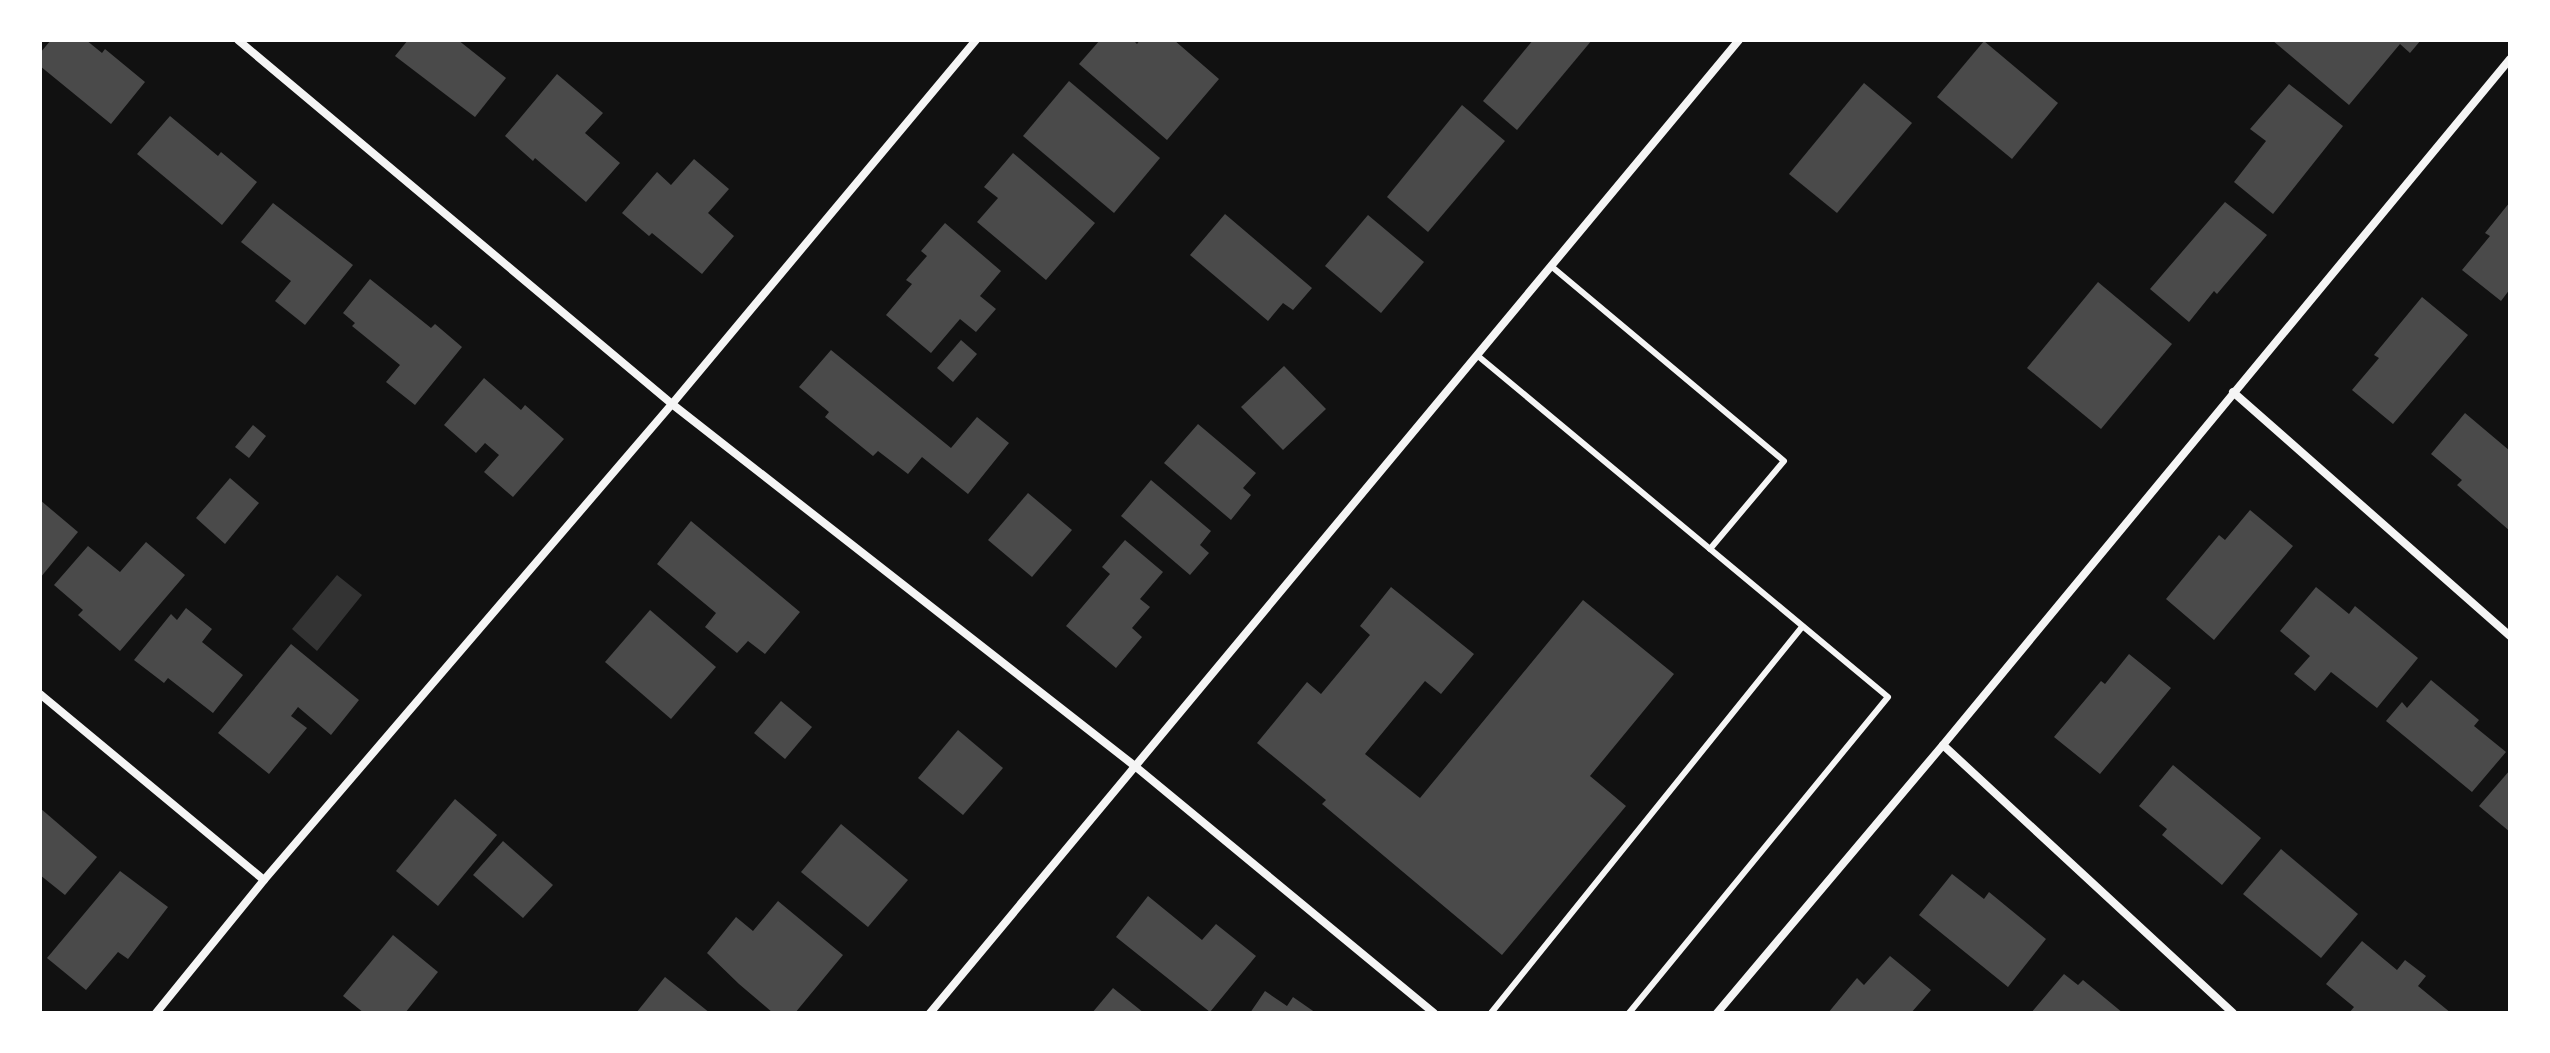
<svg xmlns="http://www.w3.org/2000/svg" width="2550" height="1053" font-family="Georgia,serif">
	<style>
		.water { fill: #333 }
		.building { fill: #4a4a4a }
		.lines { fill: none; stroke-linecap: round; stroke-linejoin: round }
		.service { stroke: #f5f5f5; stroke-width: 6 }
		.minor { stroke: #f5f5f5; stroke-width: 8 }
	</style>
	<rect width="100%" height="100%" fill="#111"/>
	<polygon class="water" points="337,575 362,595 317,651 292,629"/>
	<g class="building">
		<polygon points="51,40 86,40 102,53 105,49 145,82 111,124 40,66 40,53"/>
		<polygon points="408,40 458,40 506,78 475,117 395,56"/>
		<polygon points="1100,40 1133,40 1137,44 1140,40 1174,40 1219,79 1167,140 1079,64"/>
		<polygon points="1533,40 1592,40 1517,130 1483,101"/>
		<polygon points="2272,40 2421,40 2410,53 2400,44 2349,105"/>
		<polygon points="1984,41 2058,103 2012,159 1937,97"/>
		<polygon points="557,74 603,113 585,133 620,163 586,202 535,158 533,161 505,136"/>
		<polygon points="1069,81 1160,158 1114,213 1023,136"/>
		<polygon points="1864,83 1912,123 1837,213 1789,174"/>
		<polygon points="2289,84 2343,126 2273,214 2234,182 2266,141 2250,129"/>
		<polygon points="1462,105 1505,141 1428,232 1387,197"/>
		<polygon points="170,116 218,156 221,152 257,182 222,225 137,154"/>
		<polygon points="1013,153 1095,223 1046,280 977,222 998,198 984,187"/>
		<polygon points="694,159 729,189 708,213 734,236 702,274 652,233 649,236 622,213 657,172 671,185"/>
		<polygon points="2225,202 2267,235 2217,294 2214,291 2189,322 2150,289"/>
		<polygon points="2510,202 2510,289 2501,301 2462,270 2490,236 2485,233"/>
		<polygon points="273,203 353,265 305,325 275,301 291,281 241,242"/>
		<polygon points="1225,214 1312,288 1293,310 1283,303 1268,321 1190,255"/>
		<polygon points="1368,215 1424,262 1381,313 1325,266"/>
		<polygon points="945,223 1001,271 980,296 996,309 976,332 960,319 931,353 886,315 912,284 906,280 927,256 921,251"/>
		<polygon points="370,279 431,328 435,324 462,347 415,405 386,382 400,365 352,326 355,323 343,313"/>
		<polygon points="2098,282 2172,344 2101,429 2027,368"/>
		<polygon points="2422,297 2468,335 2393,424 2352,390 2379,358 2374,355"/>
		<polygon points="961,340 977,354 953,382 937,368"/>
		<polygon points="831,350 951,448 977,417 1009,443 968,494 922,457 908,474 878,451 873,456 825,417 829,412 799,387"/>
		<polygon points="1284,366 1326,409 1283,450 1241,407"/>
		<polygon points="484,378 521,410 525,405 564,439 513,497 484,472 499,455 485,443 476,453 444,425"/>
		<polygon points="2465,413 2510,451 2510,531 2457,485 2462,480 2431,454"/>
		<polygon points="1198,424 1256,473 1243,488 1251,495 1231,520 1164,463"/>
		<polygon points="253,425 266,436 249,458 235,447"/>
		<polygon points="230,478 259,503 225,544 196,518"/>
		<polygon points="1151,480 1211,531 1200,545 1209,553 1190,575 1121,516"/>
		<polygon points="1028,493 1072,530 1032,577 988,540"/>
		<polygon points="40,500 78,532 40,578"/>
		<polygon points="2250,510 2293,546 2214,640 2166,599 2219,535 2225,540"/>
		<polygon points="691,521 800,612 765,654 748,641 737,653 705,627 716,613 657,564"/>
		<polygon points="1125,540 1163,572 1140,599 1150,607 1132,628 1142,637 1116,668 1066,626 1110,574 1102,567"/>
		<polygon points="146,542 185,575 120,651 78,615 83,610 54,585 88,546 120,572"/>
		<polygon points="1391,587 1474,654 1441,694 1425,681 1365,754 1420,798 1583,600 1674,674 1590,776 1626,806 1502,955 1322,804 1326,800 1257,743 1307,682 1321,694 1370,635 1360,626"/>
		<polygon points="2316,587 2349,614 2355,606 2418,658 2377,708 2331,672 2315,691 2294,674 2310,656 2280,631"/>
		<polygon points="186,608 212,629 202,642 243,675 213,713 168,678 164,683 134,660 171,614 177,620"/>
		<polygon points="650,610 716,667 671,719 605,662"/>
		<polygon points="291,644 359,700 331,735 298,707 291,716 307,728 269,774 218,733"/>
		<polygon points="2129,654 2171,688 2100,774 2054,737 2101,681 2105,684"/>
		<polygon points="2431,680 2479,720 2474,726 2506,752 2472,792 2386,721 2402,702 2407,708"/>
		<polygon points="781,701 812,727 785,759 754,733"/>
		<polygon points="958,730 1003,768 963,815 918,778"/>
		<polygon points="2173,765 2261,838 2222,885 2162,835 2167,829 2139,806"/>
		<polygon points="2510,770 2510,832 2479,806"/>
		<polygon points="455,799 497,835 438,906 396,871"/>
		<polygon points="40,808 97,857 65,895 40,875"/>
		<polygon points="841,824 908,880 868,927 801,872"/>
		<polygon points="503,841 553,885 523,918 473,875"/>
		<polygon points="2281,849 2358,914 2321,958 2243,894"/>
		<polygon points="120,871 168,907 128,959 118,952 86,990 47,958"/>
		<polygon points="1952,874 1984,899 1989,892 2046,939 2008,987 1919,915"/>
		<polygon points="1148,896 1202,940 1216,924 1256,956 1210,1012 1116,937"/>
		<polygon points="778,901 843,955 795,1013 773,1013 739,984 707,953 736,917 753,931"/>
		<polygon points="393,935 438,972 405,1013 364,1013 343,996"/>
		<polygon points="2362,941 2397,970 2405,960 2426,976 2418,986 2451,1013 2349,1013 2354,1007 2326,984"/>
		<polygon points="1890,956 1931,990 1911,1013 1828,1013 1857,978 1864,985"/>
		<polygon points="2064,974 2078,985 2083,980 2123,1013 2031,1013"/>
		<polygon points="665,977 710,1013 636,1013"/>
		<polygon points="1113,988 1144,1013 1092,1013"/>
		<polygon points="1265,991 1287,1006 1293,997 1316,1013 1250,1013"/>
	</g>
	<g class="lines">
		<g class="service">
			<polyline points="1551,266 1784,461 1710,549"/>
			<polyline points="1478,356 1888,697 1629,1013"/>
			<polyline points="1491,1013 1802,627"/>
		</g>
		<g class="minor">
			<polyline points="238,40 672,404 1136,767 1434,1013"/>
			<polyline points="2233,392 2510,636"/>
			<polyline points="40,694 264,880"/>
			<polyline points="1943,745 2233,1013"/>
			<polyline points="156,1013 264,880 672,404 976,40"/>
			<polyline points="930,1013 1739,40"/>
			<polyline points="1717,1013 1943,745 2510,59"/>
		</g>
	</g>
	<rect width="2550" height="1053" fill="none" stroke="#ffffff" stroke-width="84"/>
</svg>
